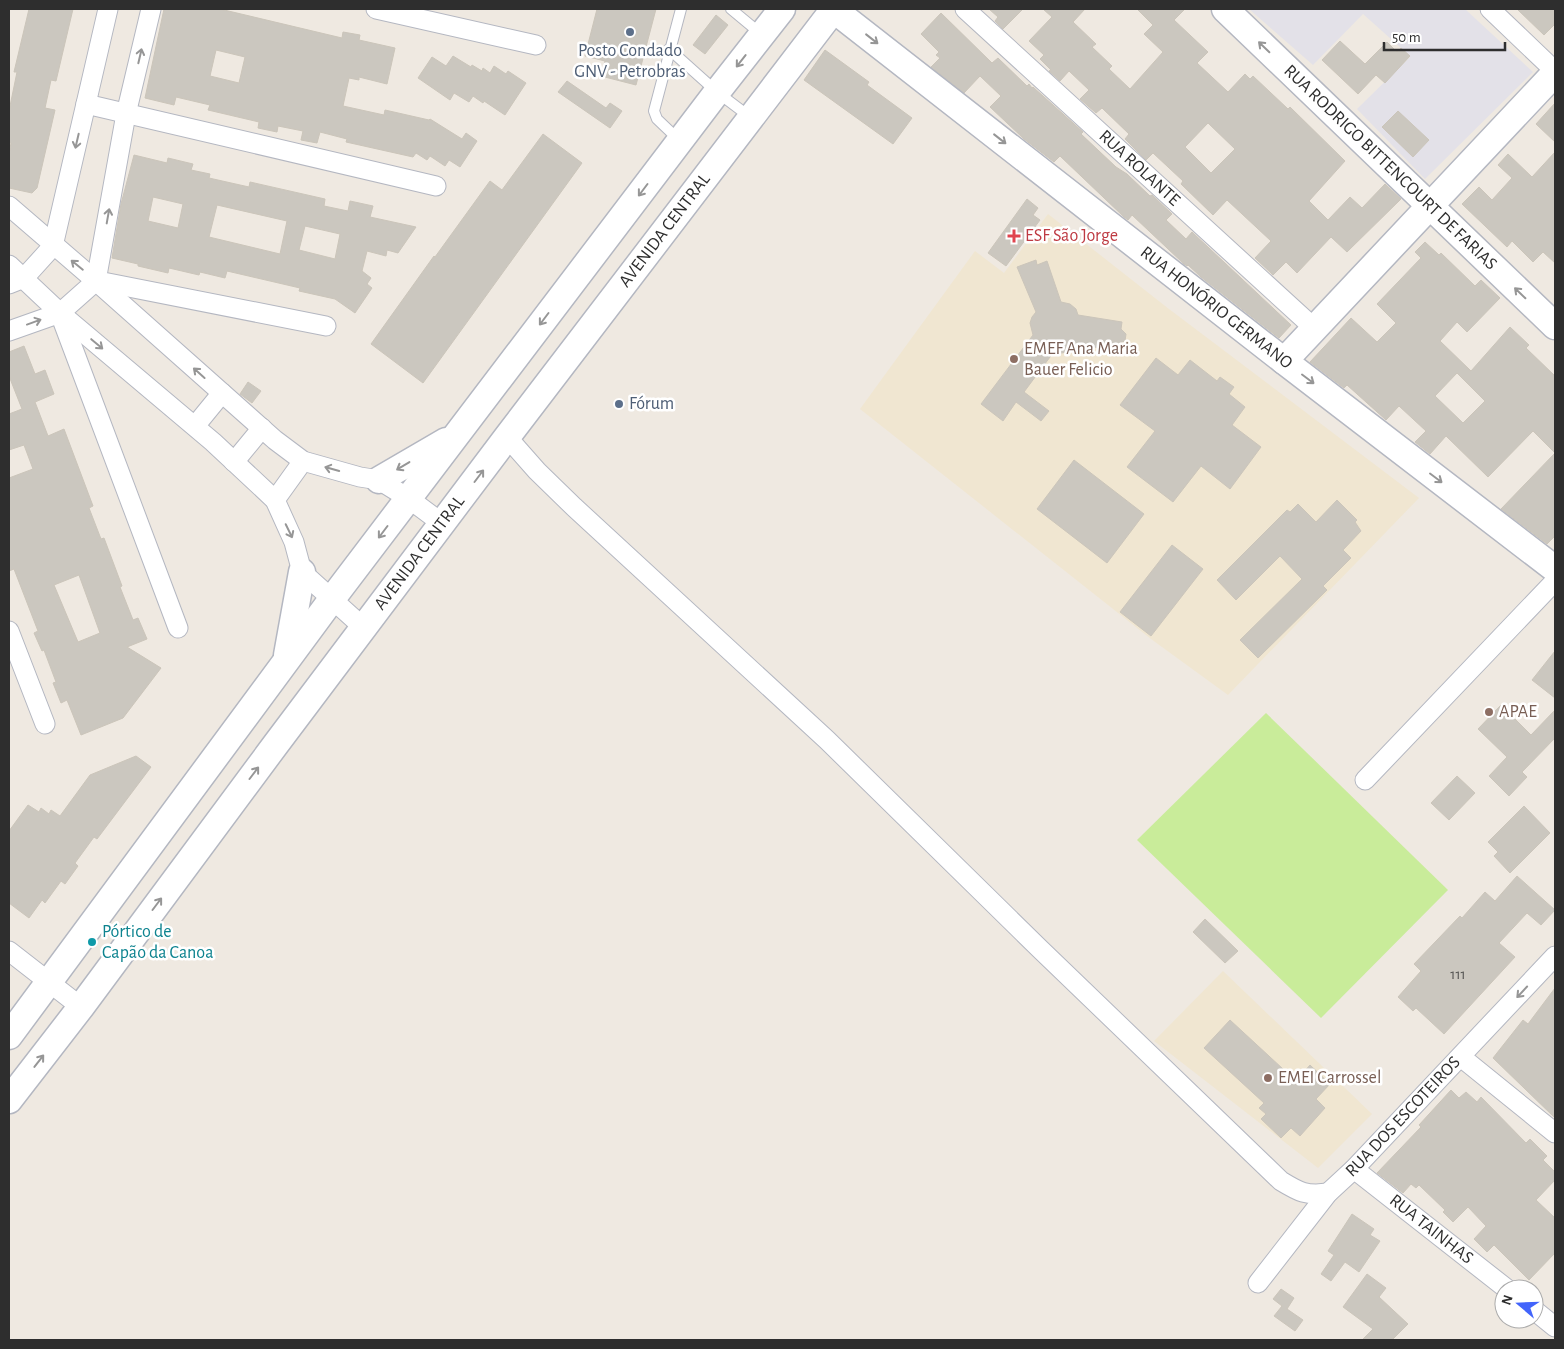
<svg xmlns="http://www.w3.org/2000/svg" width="1564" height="1349" font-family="'Alegreya Sans',sans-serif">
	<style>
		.industrial { fill: #e3e1e8 }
		.education { fill: #f0e6d1 }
		.pitch { fill: #c9ec9a }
		.building { fill: #cbc7bf; stroke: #cbc5ba; fill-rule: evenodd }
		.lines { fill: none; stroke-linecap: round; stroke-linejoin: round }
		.lane-casing { stroke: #b4b7c1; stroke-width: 12 }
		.street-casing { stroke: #b4b7c1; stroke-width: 21 }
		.secondary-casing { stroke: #b4b7c1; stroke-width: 29 }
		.lane { stroke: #fff; stroke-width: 10 }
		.street { stroke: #fff; stroke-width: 19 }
		.secondary { stroke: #fff; stroke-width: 26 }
		.oneway { stroke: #969696 }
		.service-dot { fill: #5c6f8a; stroke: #fff; stroke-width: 2 }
		.health-dot { fill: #e0444e; stroke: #fff; stroke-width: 2 }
		.education-dot { fill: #8d6e63; stroke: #fff; stroke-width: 2 }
		.culture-dot { fill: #0f9aa8; stroke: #fff; stroke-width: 2 }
		.labels { text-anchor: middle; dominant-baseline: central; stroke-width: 5; stroke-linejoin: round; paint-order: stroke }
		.number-label { font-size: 15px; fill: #555452 }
		.service-label { font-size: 18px; fill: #4e5e75; stroke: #fff }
		.street-label { font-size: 18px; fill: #2e2e2e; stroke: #fff }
		.health-label { font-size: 18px; fill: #be3a42; stroke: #fff; text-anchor: start }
		.education-label { font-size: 18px; fill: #785e54; stroke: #fff; text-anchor: start }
		.culture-label { font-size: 18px; fill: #0d838f; stroke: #fff; text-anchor: start }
	</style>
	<rect width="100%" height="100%" fill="#efe9e1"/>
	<polygon class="industrial" points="1249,9 1465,9 1533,72 1425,179 1357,109 1410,57 1401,48 1363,14 1313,65"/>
	<g class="education">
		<polygon points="1048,214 1169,309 1419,498 1228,695 1151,639 860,409 975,251 1004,273"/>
		<polygon points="1223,971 1372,1114 1318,1168 1154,1041"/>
	</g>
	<polygon class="pitch" points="1266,713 1448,890 1321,1018 1137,840"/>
	<g class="building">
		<polygon points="29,9 73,9 56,81 51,80 45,108 55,110 37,188 32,193 9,188 9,154 11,143 9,142 9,111 17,72 14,72"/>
		<path d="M164 9H220L342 38 343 32 360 35 359 40 395 48 387 84 359 77V80L349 78 343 106 384 115 385 110 429 120 430 119 462 139 466 133 477 141 460 167 449 160 445 166 430 156 427 160 416 153 413 157 346 142 347 139 320 132 317 143 301 140 303 131 278 126 277 132 258 128 259 122 208 110 210 105 176 97 174 105 145 98ZM216 50 245 57 239 83 210 76Z"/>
		<polygon points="597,9 656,9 636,85 601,76 605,61 585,56"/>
		<polygon points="989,9 1023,9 1003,29 995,21 998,17"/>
		<path d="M1043 9H1085L1073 22 1096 44 1092 47 1112 66 1109 69 1130 89 1163 52 1144 34 1153 25 1137 9H1185L1174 20 1208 52 1197 63 1228 92 1245 74 1250 79 1253 76 1288 109 1290 107 1345 161 1309 201 1328 220 1350 197 1362 208 1385 184 1401 199 1347 252 1331 237 1297 273 1286 262 1273 275 1255 258 1271 241 1227 200 1213 215 1181 184 1183 181 1153 153 1146 160 1125 139 1129 134 1102 108 1096 113 1080 99 1089 90 1069 71 1060 81 1049 71 1051 70 1040 59 1044 55 1029 41 1052 17ZM1208 123 1235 149 1211 173 1185 147Z"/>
		<polygon points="1517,9 1555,9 1555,24 1544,35"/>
		<polygon points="941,13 992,63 998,58 1027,86 1029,84 1032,88 1033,87 1083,132 1081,134 1116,167 1127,174 1150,196 1152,195 1172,214 1166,220 1186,239 1192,232 1291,325 1279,338 1201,277 1188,265 1187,266 1184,264 1132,215 1128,220 1124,217 1060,156 1054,162 1024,139 990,107 1001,96 980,76 964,93 931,67 940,58 936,55 939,52 921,34"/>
		<polygon points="716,15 728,25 705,54 693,45"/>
		<polygon points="1340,41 1365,64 1387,42 1397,52 1401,48 1410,56 1385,83 1376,75 1358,94 1322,60"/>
		<polygon points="825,50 869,82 867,85 912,118 893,144 804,80"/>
		<polygon points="453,56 471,67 472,65 482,71 483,68 490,73 494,66 506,74 508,71 526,83 505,115 484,101 483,103 473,96 469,102 454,93 450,100 418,78 432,57 446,66"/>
		<polygon points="567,81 606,108 610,103 622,111 610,128 558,92"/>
		<polygon points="1555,103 1555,142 1536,124"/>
		<polygon points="1398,111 1429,140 1413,157 1382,127"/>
		<polygon points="543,134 582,163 423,383 371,344 434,256 435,257 490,181 502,190"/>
		<polygon points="1555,152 1555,263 1543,252 1533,262 1512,241 1507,247 1462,204 1479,187 1492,200 1512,178 1498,165 1508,154 1532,177"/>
		<path d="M134 155 167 163 168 158 193 164 191 170 210 174 209 178 249 187 250 182 325 199 324 206 348 211 350 201 373 206 370 217 416 227 398 253 387 250 386 256 367 251 362 271 371 278 367 284 372 288 355 313 335 299 299 291 300 288 227 271 225 278 200 272 199 275 169 268 168 273 138 266V264L112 258 121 204ZM153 197 183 204 178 228 148 221ZM217 205 287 221 280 254 209 237ZM305 226 340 234 335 259 299 250Z"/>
		<polygon points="1027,199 1038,208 1033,215 1040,220 1006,266 988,253"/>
		<path d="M1425 242 1439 255 1441 253 1475 286 1481 280 1500 298 1467 332 1457 322 1440 341 1471 371 1510 327 1529 345 1526 348 1555 376V536L1547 544 1501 509 1555 453 1533 431 1488 477 1446 436 1430 454 1415 442 1426 431 1399 406 1386 420 1347 385 1344 388 1310 362 1351 318 1377 342 1396 323 1377 304 1421 258 1415 252ZM1457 373 1485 401 1463 423 1435 396Z"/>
		<polygon points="1036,260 1037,265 1047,261 1061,302 1070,304 1076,309 1078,315 1122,322 1121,329 1126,334 1125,341 1120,343 1119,351 1075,344 1069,351 1062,353 1053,353 1024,392 1049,411 1041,421 1016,402 1003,421 981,404 1033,335 1030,323 1032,317 1036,312 1017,267"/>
		<path d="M24 346 35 374 45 370 54 394 35 402 48 436 64 429 93 506 89 508 101 539 104 538 122 586 120 587 133 620 138 618 147 639 127 647 161 668 123 718 81 735 67 700 61 703 53 683 56 682 44 650 42 651 34 633 38 631 14 569 9 571V478L33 469 24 445 9 450V414L22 409 9 376V352ZM79 575 100 633 78 642 54 585Z"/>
		<polygon points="1156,358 1178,375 1190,360 1217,381 1220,377 1234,387 1229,394 1245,407 1232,425 1261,447 1230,489 1201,466 1173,502 1127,467 1155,431 1120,405"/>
		<polygon points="248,382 261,391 252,403 240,394"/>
		<polygon points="1074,460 1144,514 1107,563 1037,509"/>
		<polygon points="1337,500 1357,520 1355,522 1361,531 1343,550 1351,558 1323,586 1327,590 1258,658 1240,640 1302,579 1280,556 1236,600 1217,580 1287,510 1290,512 1298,504 1316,522"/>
		<polygon points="1172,545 1203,569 1151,636 1120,612"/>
		<polygon points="1555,651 1555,698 1532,680"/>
		<polygon points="1501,705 1531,735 1555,710 1555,738 1522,772 1527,777 1509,796 1489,776 1507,757 1478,729"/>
		<polygon points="136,756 151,767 97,839 94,837 75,863 78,866 65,884 61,881 45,903 42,900 29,918 9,903 9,831 28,805 39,812 41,808 49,814 51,810 60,816 90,775"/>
		<polygon points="1457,776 1475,793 1449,820 1431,803"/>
		<polygon points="1524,806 1550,833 1510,873 1494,856 1498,852 1488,842"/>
		<polygon points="1517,876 1555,910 1541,925 1527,913 1499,943 1515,957 1444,1034 1416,1008 1413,1011 1398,997 1421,971 1414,964 1460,916 1462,918 1485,892 1495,901"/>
		<polygon points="1205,919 1238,951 1225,963 1193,932"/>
		<polygon points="1555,988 1555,1118 1493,1058 1523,1020 1528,1024"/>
		<polygon points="1230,1020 1296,1081 1310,1065 1330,1084 1316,1099 1325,1108 1300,1136 1291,1128 1281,1138 1261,1119 1266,1114 1259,1108 1264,1103 1204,1048"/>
		<polygon points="1451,1090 1459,1098 1466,1092 1477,1102 1481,1097 1526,1143 1530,1139 1547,1156 1543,1160 1555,1172 1555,1180 1536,1200 1555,1218 1555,1253 1529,1280 1494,1245 1487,1252 1474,1239 1486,1226 1468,1207 1453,1222 1443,1212 1445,1210 1419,1185 1416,1188 1411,1184 1403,1193 1377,1173 1421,1127 1419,1125"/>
		<polygon points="1352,1214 1374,1229 1370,1235 1380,1241 1359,1272 1345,1262 1331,1281 1321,1274 1334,1255 1328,1251"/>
		<polygon points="1367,1274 1386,1288 1379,1297 1408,1324 1392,1340 1362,1340 1373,1329 1343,1307"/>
		<polygon points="1281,1289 1294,1298 1287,1309 1303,1320 1295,1331 1274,1316 1282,1306 1273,1299"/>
	</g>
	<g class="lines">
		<defs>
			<g id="lane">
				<polyline points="731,9 761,34"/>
				<polyline points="669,49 717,92 750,117"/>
				<polyline points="679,140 657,119 654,111 681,9"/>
			</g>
			<g id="street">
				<polyline points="376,9 536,45"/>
				<path id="s1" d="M965 9 1314 328"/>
				<polyline points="1490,9 1555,71"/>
				<polyline points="86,104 436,186"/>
				<polyline points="9,206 96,281 275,440 303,461 360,477 379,480 408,498 443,524"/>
				<polyline points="9,265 60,313 213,442 275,500 294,542 302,572 364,628"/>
				<polyline points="98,281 326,326"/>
				<polyline points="9,284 24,278 53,246 108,9"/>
				<polyline points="60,314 178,628"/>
				<polyline points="9,331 60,313 96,281 126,114 151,9"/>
				<polyline points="195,426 222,393"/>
				<path d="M507 437 537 471 574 507 827 740 1040 949 1281 1181C1299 1192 1306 1196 1328 1193"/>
				<polyline points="234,462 262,428"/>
				<polyline points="275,500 303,461"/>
				<polyline points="9,631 45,724"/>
				<polyline points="1365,780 1555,581"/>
				<polyline points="9,951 81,1007"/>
				<polyline points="1461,1057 1555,1133"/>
				<path id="s2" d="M1354 1169 1507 1289"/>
				<path id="s3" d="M1258 1283 1328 1193 1354 1169 1555 956"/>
				<polyline points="1534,1310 1555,1327"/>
			</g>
			<g id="secondary">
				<path id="s4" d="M833 9 1284 361 1555 569"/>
				<path id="s5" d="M1225 9 1555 326"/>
				<polyline points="1284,361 1555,73"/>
				<polyline points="379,480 446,441"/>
				<polyline points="287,655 302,572"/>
				<polyline points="9,1036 332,599 717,92 782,9"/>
				<path id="s6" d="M9 1100 81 1007 276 744 507 437 834 9"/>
			</g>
		</defs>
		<use href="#lane" class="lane-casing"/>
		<use href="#street" class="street-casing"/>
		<use href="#secondary" class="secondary-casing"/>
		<use href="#lane" class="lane"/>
		<use href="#street" class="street"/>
		<use href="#secondary" class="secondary"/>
	</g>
	<defs><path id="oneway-shaft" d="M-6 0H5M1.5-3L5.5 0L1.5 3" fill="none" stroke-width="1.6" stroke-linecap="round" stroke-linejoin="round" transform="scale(1.25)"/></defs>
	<g class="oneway">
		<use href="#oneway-shaft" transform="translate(872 39) rotate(38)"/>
		<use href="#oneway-shaft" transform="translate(1264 47) rotate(-136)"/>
		<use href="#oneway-shaft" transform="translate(140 56) rotate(-77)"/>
		<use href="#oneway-shaft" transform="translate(741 61) rotate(128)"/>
		<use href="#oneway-shaft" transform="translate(1000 139) rotate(38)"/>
		<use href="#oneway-shaft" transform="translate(77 141) rotate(103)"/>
		<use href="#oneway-shaft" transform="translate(643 190) rotate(127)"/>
		<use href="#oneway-shaft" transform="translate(108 216) rotate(-80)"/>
		<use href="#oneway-shaft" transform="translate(77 265) rotate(-141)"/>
		<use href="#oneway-shaft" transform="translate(1520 293) rotate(-136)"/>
		<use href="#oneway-shaft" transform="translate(544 319) rotate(127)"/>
		<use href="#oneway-shaft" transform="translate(34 322) rotate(-20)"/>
		<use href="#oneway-shaft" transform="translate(97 344) rotate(40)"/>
		<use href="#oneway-shaft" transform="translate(199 373) rotate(-138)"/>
		<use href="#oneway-shaft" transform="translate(1308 379) rotate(37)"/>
		<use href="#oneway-shaft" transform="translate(403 466) rotate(149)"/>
		<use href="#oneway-shaft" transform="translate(332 469) rotate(-164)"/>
		<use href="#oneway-shaft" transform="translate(479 476) rotate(-53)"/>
		<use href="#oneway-shaft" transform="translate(1436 478) rotate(37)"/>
		<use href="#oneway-shaft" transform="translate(289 531) rotate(64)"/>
		<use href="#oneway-shaft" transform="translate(383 532) rotate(127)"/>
		<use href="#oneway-shaft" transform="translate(254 773) rotate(-53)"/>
		<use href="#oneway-shaft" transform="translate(157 904) rotate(-53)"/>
		<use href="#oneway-shaft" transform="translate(1522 992) rotate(133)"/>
		<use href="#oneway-shaft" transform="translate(39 1061) rotate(-52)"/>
	</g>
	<g class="service-dot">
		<circle cx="630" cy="32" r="5"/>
		<circle cx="619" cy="404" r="5"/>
	</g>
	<path class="health-dot" d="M1011.5 228.5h5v5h5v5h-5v5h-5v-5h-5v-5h5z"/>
	<g class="education-dot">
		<circle cx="1014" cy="359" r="5"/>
		<circle cx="1489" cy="712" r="5"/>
		<circle cx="1268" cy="1078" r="5"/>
	</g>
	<circle class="culture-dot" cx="92" cy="942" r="5"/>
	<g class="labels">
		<g class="number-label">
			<text x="1458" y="974">111</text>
		</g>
		<g class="service-label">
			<text x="630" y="51">Posto Condado<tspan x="630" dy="21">GNV - Petrobras</tspan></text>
			<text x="629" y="404" text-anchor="start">Fórum</text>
		</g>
		<g class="street-label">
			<text stroke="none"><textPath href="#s1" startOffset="236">RUA ROLANTE</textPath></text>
			<text stroke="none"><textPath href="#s5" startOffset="229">RUA RODRIGO BITTENCOURT DE FARIAS</textPath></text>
			<text stroke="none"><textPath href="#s6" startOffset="1089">AVENIDA CENTRAL</textPath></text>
			<text stroke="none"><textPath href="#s4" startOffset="486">RUA HONÓRIO GERMANO</textPath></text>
			<text stroke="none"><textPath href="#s6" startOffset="684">AVENIDA CENTRAL</textPath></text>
			<text stroke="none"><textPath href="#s3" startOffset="221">RUA DOS ESCOTEIROS</textPath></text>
			<text stroke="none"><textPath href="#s2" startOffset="98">RUA TAINHAS</textPath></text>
		</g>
		<g class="health-label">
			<text x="1025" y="236">ESF São Jorge</text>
		</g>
		<g class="education-label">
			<text x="1024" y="349">EMEF Ana Maria<tspan x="1024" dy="21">Bauer Felicio</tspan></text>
			<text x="1499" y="712">APAE</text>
			<text x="1278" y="1078">EMEI Carrossel</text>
		</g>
		<g class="culture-label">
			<text x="102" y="932">Pórtico de<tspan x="102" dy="21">Capão da Canoa</tspan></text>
		</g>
	</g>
	<rect width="1564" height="1349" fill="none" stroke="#2e2e2e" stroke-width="20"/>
	<g transform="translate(1519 1304) rotate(289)"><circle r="24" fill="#ffffff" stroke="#ababab"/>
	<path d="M0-4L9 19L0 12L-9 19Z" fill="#4264fb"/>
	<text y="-8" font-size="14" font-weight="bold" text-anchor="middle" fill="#2e2e2e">N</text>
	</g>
	<path d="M1384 42v8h121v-8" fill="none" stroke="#2e2e2e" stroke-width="2.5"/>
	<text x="1392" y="42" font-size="15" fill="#2e2e2e" stroke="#ffffff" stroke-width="4" paint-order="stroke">50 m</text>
</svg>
